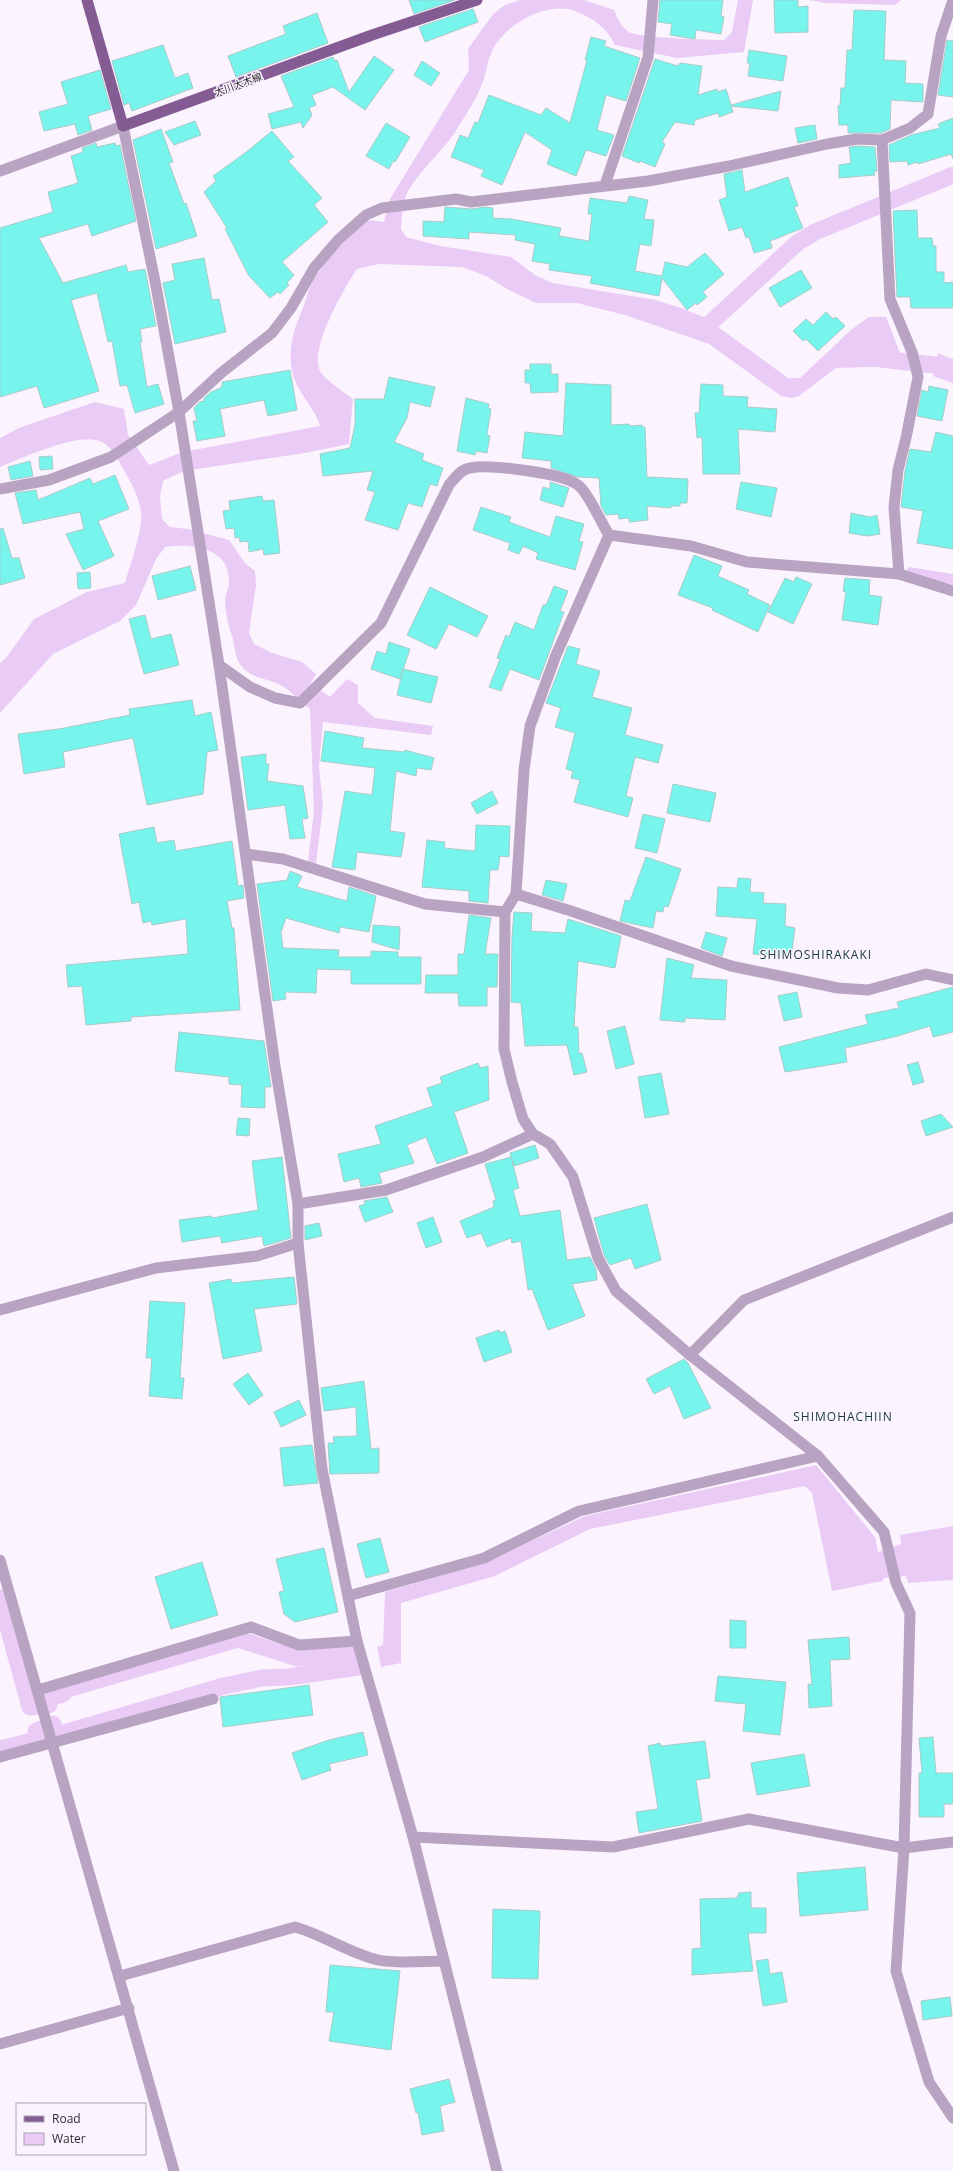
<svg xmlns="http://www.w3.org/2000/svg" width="953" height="2171" font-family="'Open Sans','Noto Sans JP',sans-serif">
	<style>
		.water { fill: #eacbf6 }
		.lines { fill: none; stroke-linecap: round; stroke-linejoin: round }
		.canal { stroke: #eacbf6; stroke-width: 17 }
		.building { fill: #77f5ed; stroke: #a8cbc8 }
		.minor { stroke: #b9a3c2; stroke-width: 11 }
		.primary { stroke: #845c93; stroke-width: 11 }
		.labels { text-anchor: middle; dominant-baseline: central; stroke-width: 3; stroke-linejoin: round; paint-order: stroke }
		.street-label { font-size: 10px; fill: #312b34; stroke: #fbf4fe }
		.quarter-label { font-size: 12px; letter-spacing: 1px; fill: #183a38; stroke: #fbf4fe }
	</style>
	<rect width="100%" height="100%" fill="#fbf4fe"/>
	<g class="water">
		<path d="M520 0H584L614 10C618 19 621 27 629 32 639 38 710 40 724 40L732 32 738 0H753L744 52 677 58 615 45C607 28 593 18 575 11 547 1 506 24 493 49 487 60 487 73 482 84 476 99 466 115 457 129 444 151 415 174 406 196 402 206 402 219 401 229L406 237 440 246 511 257 535 275 553 283 656 300 681 308 706 318 788 378H800L852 329 869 317H886L905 366 836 368 799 396 792 398 781 396 709 344 625 315 577 303H536L509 290 486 276 462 267 379 264 357 269C344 288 309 349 320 371 324 379 345 393 353 399L349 444 305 453 184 471 163 481 160 496 162 519 170 527 188 529 229 540 245 563 255 571 256 585 249 633 254 644 272 653 302 662 316 674 311 683 330 697 347 679 358 685V703L375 718 433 726 431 735 323 722 319 766 323 806 316 864 308 861 314 811 310 709C301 702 293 693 284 687 272 679 253 679 243 668 235 660 235 649 233 639 229 627 225 614 225 600 225 594 229 589 229 583 230 547 192 543 165 547L156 559 136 605 120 621 53 654 0 713V663L6 658 34 619 87 592 125 583C130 565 143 530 141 512 139 495 129 479 121 465 116 455 108 442 96 440 73 435 22 458 0 467V438L21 427 95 402 124 409 128 435 149 465 183 452 320 426C315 408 300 396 294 378 286 354 293 332 302 310 306 301 308 290 313 281 326 258 348 237 368 220L384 222 390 199 469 70 468 49 480 32 494 13 505 5Z"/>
		<polygon points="809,0 901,0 895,5 825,3"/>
		<polygon points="938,353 953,360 953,383 933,376"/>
		<polygon points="909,567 953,574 953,585 905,572"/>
		<polygon points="816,1465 875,1537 878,1552 901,1544 900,1535 953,1526 953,1580 908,1583 906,1576 884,1578 883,1581 832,1591 812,1493 805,1486 590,1529 495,1576 401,1603 401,1663 381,1667 377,1647 383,1645 385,1592 485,1563 585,1516"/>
	</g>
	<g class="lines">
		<g class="canal">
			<polyline points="704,329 797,243 815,232 953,175"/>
			<polyline points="880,359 953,367"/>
			<polyline points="0,1598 30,1707 49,1705 47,1699 63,1694 64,1690 238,1639 297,1658 356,1652 359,1667 288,1677 262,1678 224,1686 57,1735 53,1724 36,1731 40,1739 0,1749"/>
		</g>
	</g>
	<g class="building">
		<polygon points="409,0 455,0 414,14"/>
		<polygon points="660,0 723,0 721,16 724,17 721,34 696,30 695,39 670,35 672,24 658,22"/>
		<polygon points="774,0 798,0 798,7 808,6 808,32 775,33"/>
		<polygon points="473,9 478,22 425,42 419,27"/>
		<polygon points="854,10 886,11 884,60 906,61 905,83 923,84 923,102 891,100 890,129 881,133 848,133 848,125 839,125 838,106 840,106 841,88 845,88 847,50 852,50"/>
		<polygon points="317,13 328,43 236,77 228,56 286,34 283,26"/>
		<polygon points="591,37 606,41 604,46 640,58 626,101 606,95 597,130 614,135 606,156 586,150 576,176 547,164 552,150 525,132 502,185 481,176 484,170 451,157 460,135 468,138 475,122 478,123 489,95 541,115 546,108 570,123 587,60 585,60"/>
		<polygon points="947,40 953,41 953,97 938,95"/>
		<polygon points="163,45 175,78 188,73 193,88 132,111 129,103 124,105 112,61"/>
		<polygon points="749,50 787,56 783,81 748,76 750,63 747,63"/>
		<polygon points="374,56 394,70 365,110 333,87 312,95 316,105 309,108 312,115 303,128 301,122 272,129 268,114 294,107 281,76 333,57 335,61 337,60 349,92"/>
		<polygon points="655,59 678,66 680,63 702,66 698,95 717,89 718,92 726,89 731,105 781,91 778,111 731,106 733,112 719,117 718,113 695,120 694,125 675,122 662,142 665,144 655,167 640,161 639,163 622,156"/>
		<polygon points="422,61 440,73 431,86 414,75"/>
		<polygon points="100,70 111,109 88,116 92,130 78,135 75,124 44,131 39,112 68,104 61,82"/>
		<polygon points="953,118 953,159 951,154 918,164 917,162 908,165 907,161 890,162 889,145 911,135 940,128 938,124"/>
		<polygon points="195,121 201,135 174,145 165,132"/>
		<polygon points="386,123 410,137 395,162 393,161 389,169 366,156"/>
		<polygon points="815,125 817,139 798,143 795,128"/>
		<polygon points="161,129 173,162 169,163 184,204 186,203 197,236 156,249 133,140"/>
		<polygon points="272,131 294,157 288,161 322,198 314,205 328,222 282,262 294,275 287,283 289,285 280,294 278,292 270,298 249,276 225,229 227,228 204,192 216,181 213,176 245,153"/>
		<polygon points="96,143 97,147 115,143 116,146 120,145 136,221 92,236 88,224 39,238 63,283 126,265 128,272 145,269 156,326 140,329 142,342 140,342 147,387 158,384 164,404 135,413 127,385 120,386 112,341 108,342 97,293 71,300 99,391 44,408 37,386 0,397 0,228 53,212 48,192 78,183 71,156 83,152 82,148"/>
		<polygon points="857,146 875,147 877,171 874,171 875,175 839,178 839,165 851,163 849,147"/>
		<polygon points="742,170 745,192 788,177 798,206 794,207 803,228 770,241 772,248 754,253 749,237 746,238 742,227 729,231 719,200 727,197 724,174"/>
		<polygon points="629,196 648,200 644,219 654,220 651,246 640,244 635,271 662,276 665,262 687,267 705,253 724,274 703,292 707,297 697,305 696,303 687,310 662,278 659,296 590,283 592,276 549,270 550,264 532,261 535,244 515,240 516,235 469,232 469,239 423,236 423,221 444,222 445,207 472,209 485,207 493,208 493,218 511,219 561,228 559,236 589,241 592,214 588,214 590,198 627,203"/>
		<polygon points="917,210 918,238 932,238 933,246 936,246 936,272 944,272 944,283 953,282 953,308 911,308 910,297 897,297 893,211"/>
		<polygon points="204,258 212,300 219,299 226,332 175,344 163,283 175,280 172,264"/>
		<polygon points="801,270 812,288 780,307 769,288"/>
		<polygon points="826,312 833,319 836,317 845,326 818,351 806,339 803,341 793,331 806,319 813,325"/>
		<polygon points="530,364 551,364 551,374 558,374 558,392 531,393 530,383 525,383 525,370 530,370"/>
		<polygon points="290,370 297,410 268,416 264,400 220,409 225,436 197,441 193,421 197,421 194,408 200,402 204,401 204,398 211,392 222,387 222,382"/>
		<polygon points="389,377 435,387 430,407 410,402 407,418 394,442 424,454 422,460 443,468 437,486 430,484 422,507 408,503 398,530 365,520 375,492 367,490 373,471 323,476 320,454 350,448 355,425 355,399 384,399"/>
		<polygon points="566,383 611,385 611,425 629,424 630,426 642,425 642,427 645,427 647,477 688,479 687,503 680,503 680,506 671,506 671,508 647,506 648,520 629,522 629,518 619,519 618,514 606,515 601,506 599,478 578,477 551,468 551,461 522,458 525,432 563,436"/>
		<polygon points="701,384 723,385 723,396 748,397 747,407 777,409 775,432 738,429 740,474 703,474 702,437 697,438 695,413 699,413"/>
		<polygon points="929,386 948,390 942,421 917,416 922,390 928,392"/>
		<polygon points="466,398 489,404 488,408 491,409 487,435 490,436 487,453 476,451 475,455 457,451"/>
		<polygon points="936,432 953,436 953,549 917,543 923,511 901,507 905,471 910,449 931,452"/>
		<polygon points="52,456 53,469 40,470 39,457"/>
		<polygon points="30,461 33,476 11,480 8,467"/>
		<polygon points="115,475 129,509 98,521 114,556 83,570 66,534 84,529 80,512 23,524 15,493 36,490 38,500 90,478 93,484"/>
		<polygon points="550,482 569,488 563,507 540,500 543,487 550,489"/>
		<polygon points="741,482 777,488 771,517 736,509"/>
		<polygon points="262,496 263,501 274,500 280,553 264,555 263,549 249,552 248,541 240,542 239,537 235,538 234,528 226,529 223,511 230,510 229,501"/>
		<polygon points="481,507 511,517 509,522 550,537 556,516 584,524 579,541 583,542 575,570 536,559 538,553 523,546 519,554 508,550 510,543 473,530"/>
		<polygon points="851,513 870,517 877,515 880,534 867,536 849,533"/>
		<polygon points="3,528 12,558 19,558 25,578 0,585 0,529"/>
		<polygon points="694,555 722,566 718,576 749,590 747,594 770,605 758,632 712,610 713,608 678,595"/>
		<polygon points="190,566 196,590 158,600 152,576"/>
		<polygon points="90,572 91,588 78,589 77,573"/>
		<polygon points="796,577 812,584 793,624 768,612 785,578 794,582"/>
		<polygon points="845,578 870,580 869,595 882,597 878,625 842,620 846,592 843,591"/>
		<polygon points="554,586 568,591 560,611 564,612 539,680 510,669 501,691 489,687 500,659 497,658 506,635 509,637 515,622 534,630 543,605 546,605"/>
		<polygon points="430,587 488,616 477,637 449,624 436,649 407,635"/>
		<polygon points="145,615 151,639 171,634 179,665 144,674 129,619"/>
		<polygon points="389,642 410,649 400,679 371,669 377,651 386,654"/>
		<polygon points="568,646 580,649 576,664 600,671 592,697 632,708 625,735 663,745 658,763 635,757 626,796 633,798 628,817 574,802 580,780 571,778 573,771 566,769 575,733 555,727 561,708 546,703"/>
		<polygon points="403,669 438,677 431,703 397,695"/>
		<polygon points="192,700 195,716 211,712 218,750 207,752 203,794 147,805 133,738 63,752 65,767 24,774 18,734 59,729 130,715 129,709"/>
		<polygon points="325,731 364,738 362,748 405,752 405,750 434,758 431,770 417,768 416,776 396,771 390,831 405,833 401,857 357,852 355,870 332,867 345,791 372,795 375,768 321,761"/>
		<polygon points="266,754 266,764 269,764 267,781 303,786 308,818 302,819 305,838 290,839 285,805 248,810 241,757"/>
		<polygon points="673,784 716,793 710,822 667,813"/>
		<polygon points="492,791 498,803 477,814 471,803"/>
		<polygon points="643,814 665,819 657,853 635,848"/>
		<polygon points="476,825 510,826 509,857 500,856 498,870 490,870 488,903 469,901 469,891 422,887 427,840 445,842 444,848 475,851"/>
		<polygon points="154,827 157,843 174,840 176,851 232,841 238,886 243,885 244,898 227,901 232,928 234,928 240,1010 131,1017 131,1021 86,1025 82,986 68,987 66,965 188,954 186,919 152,925 151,921 143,923 139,902 132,904 119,834"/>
		<polygon points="646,857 681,869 668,907 664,906 663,912 656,911 653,928 620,921 625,900 630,901"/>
		<polygon points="290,871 302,876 297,887 347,901 349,887 376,896 369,932 340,927 339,933 286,918 281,932 283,948 339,950 338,957 371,957 371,951 398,952 398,957 421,957 421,984 351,984 351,970 317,969 316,993 285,992 286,999 273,1001 257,884 287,880"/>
		<polygon points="738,878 751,879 750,892 764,893 763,903 786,904 785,926 795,928 791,958 753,954 757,919 716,916 718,887 737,888"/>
		<polygon points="546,880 567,884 563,901 542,895"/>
		<polygon points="514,912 532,913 531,931 565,933 568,919 621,936 615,968 578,961 574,1027 578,1027 579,1054 582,1053 587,1072 574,1075 567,1045 525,1046 521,1003 511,1002 512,937"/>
		<polygon points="469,915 491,918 485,954 498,954 497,987 487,987 487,1006 459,1006 458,993 425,993 426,975 458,975 458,954 464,954"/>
		<polygon points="373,925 400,927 399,950 372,942"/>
		<polygon points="706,932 727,938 722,956 701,948"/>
		<polygon points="667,958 694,965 691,978 727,980 725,1020 685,1018 685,1022 660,1020"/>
		<polygon points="953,987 953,1032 933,1037 930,1026 894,1037 845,1048 847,1062 785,1072 779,1047 868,1024 865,1015 899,1008 897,1002"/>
		<polygon points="797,992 802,1017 784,1021 778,996"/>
		<polygon points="625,1026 634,1064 616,1069 607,1031"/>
		<polygon points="179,1032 264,1041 271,1087 265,1087 265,1108 241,1107 242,1085 229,1084 229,1077 175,1071"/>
		<polygon points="918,1062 924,1082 913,1085 907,1065"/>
		<polygon points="478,1063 480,1068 488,1066 489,1100 454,1112 468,1153 437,1164 426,1137 407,1145 414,1163 379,1173 382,1183 361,1187 359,1178 344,1182 338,1154 381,1144 375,1126 433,1106 427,1088 442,1083 440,1077"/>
		<polygon points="661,1073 669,1114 645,1118 638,1077"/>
		<polygon points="941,1114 953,1127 926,1136 921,1121"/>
		<polygon points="238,1118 250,1119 249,1136 236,1135"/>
		<polygon points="535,1145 539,1158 514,1166 510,1153"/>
		<polygon points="282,1157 291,1238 264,1246 262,1236 222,1243 220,1236 182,1242 179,1220 211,1216 212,1218 258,1210 252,1161"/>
		<polygon points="511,1157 519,1188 513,1190 520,1216 560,1210 567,1260 590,1257 596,1269 597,1280 572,1284 585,1316 548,1330 532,1289 528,1290 521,1241 512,1243 511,1238 487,1247 481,1233 467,1238 460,1221 494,1207 493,1201 496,1200 485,1164"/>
		<polygon points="387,1197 393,1212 365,1222 359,1206 365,1204 364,1201"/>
		<polygon points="647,1204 661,1260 635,1269 631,1258 610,1265 604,1255 594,1218"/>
		<polygon points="433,1217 442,1242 426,1248 417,1223"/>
		<polygon points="319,1223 322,1236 305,1240 305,1226"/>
		<polygon points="294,1277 297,1304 254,1309 262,1351 223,1359 209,1283 231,1279 232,1283"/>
		<polygon points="150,1301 185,1303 180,1378 184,1378 182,1399 149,1396 152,1358 146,1358"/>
		<polygon points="499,1330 500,1333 505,1331 512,1352 484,1362 476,1338"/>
		<polygon points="684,1359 688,1363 711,1408 684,1419 670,1386 654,1394 646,1379"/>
		<polygon points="248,1373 263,1395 249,1405 233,1384"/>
		<polygon points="364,1381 371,1449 379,1448 379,1473 330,1474 328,1443 334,1443 333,1437 357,1436 356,1407 324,1411 321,1388"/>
		<polygon points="299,1400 306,1415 281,1427 274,1412"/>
		<polygon points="312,1445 318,1483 284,1486 280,1448"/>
		<polygon points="380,1538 389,1572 366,1578 357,1544"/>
		<polygon points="324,1548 338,1612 295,1622 284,1614 279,1592 284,1591 276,1559"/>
		<polygon points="202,1562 218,1615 171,1629 155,1577"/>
		<polygon points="730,1620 746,1621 746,1648 730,1648"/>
		<polygon points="849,1637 850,1659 830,1660 832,1706 809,1708 808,1684 812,1685 808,1640"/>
		<polygon points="718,1676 786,1682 780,1735 743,1731 746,1704 715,1701"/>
		<polygon points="309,1685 313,1715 223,1727 220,1697"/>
		<polygon points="363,1732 368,1755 329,1764 331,1770 302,1780 292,1753 329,1740"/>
		<polygon points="933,1737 936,1773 953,1773 953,1804 944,1804 944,1817 919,1817 919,1773 922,1773 919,1738"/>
		<polygon points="705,1741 710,1778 696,1780 702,1821 639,1833 636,1812 658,1809 648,1746 660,1743 661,1746"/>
		<polygon points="804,1754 810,1786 757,1795 751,1763"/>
		<polygon points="865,1867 868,1910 800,1916 797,1873"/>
		<polygon points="751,1892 751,1908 766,1908 766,1933 748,1933 753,1971 692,1975 692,1949 701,1948 700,1899 737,1898 739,1893"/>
		<polygon points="493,1909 540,1911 538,1979 492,1978"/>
		<polygon points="768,1959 770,1974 782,1972 787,2002 763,2006 756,1961"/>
		<polygon points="330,1965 400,1971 391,2050 329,2041 334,2012 326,2012"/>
		<polygon points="950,1997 952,2016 923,2020 921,2001"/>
		<polygon points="449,2079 455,2102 440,2106 444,2131 422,2135 418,2112 416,2113 410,2089"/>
	</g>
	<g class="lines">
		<g class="minor">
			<polyline points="882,140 890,299 912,352 918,377 906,438 898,470 894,507 899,574"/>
			<polyline points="0,171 123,126 156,286 179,412 219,665 275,1066 298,1204 298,1243 322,1469 357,1641 413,1837 497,2171"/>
			<polyline points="605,185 648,57 653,0"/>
			<polyline points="0,489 49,480 111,457 179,412 221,373 272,333 291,308 314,268 338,240 366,215 382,208 456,199 471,202 648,181 729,166 827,144 857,139 882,140 910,128 928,114 941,36 953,0"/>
			<polyline points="609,535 556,655 530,726 524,770 516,894 505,912 504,1049 512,1082 523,1119 533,1134 550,1144 573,1177 598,1258 616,1291 690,1355 818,1456 884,1532 896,1583 910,1613 904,1848 896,1971 929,2082 953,2118"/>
			<polyline points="609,535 691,546 747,562 899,574 953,591"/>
			<path d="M219 665 250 687 275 698 300 703 381 623 449 485C454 479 461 469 470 468 489 464 563 473 578 485 587 491 602 524 609 535"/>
			<polyline points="246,854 283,859 425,904 505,912"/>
			<polyline points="516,894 571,911 731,966 838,988 868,990 926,974 953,980"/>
			<polyline points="298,1204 386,1190 483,1157 533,1134"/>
			<polyline points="0,1310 156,1268 257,1256 298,1243"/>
			<polyline points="690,1355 744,1300 953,1217"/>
			<polyline points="0,1560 174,2171"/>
			<polyline points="348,1596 484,1558 579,1511 818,1456"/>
			<polyline points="38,1690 251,1627 299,1645 357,1641"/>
			<polyline points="0,1757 213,1699"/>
			<polyline points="413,1837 613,1847 749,1819 904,1848 953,1842"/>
			<path d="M120 1976 295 1927C324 1935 348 1953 378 1960 397 1964 424 1961 444 1961"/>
			<polyline points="0,2044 129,2008"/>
		</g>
		<polyline class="primary" points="87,0 123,126 372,35 477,0"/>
	</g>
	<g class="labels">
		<g class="street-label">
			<text transform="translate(238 84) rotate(-20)">大川大木線</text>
		</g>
		<g class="quarter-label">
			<text x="816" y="954">SHIMOSHIRAKAKI</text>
			<text x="843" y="1416">SHIMOHACHIIN</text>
		</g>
	</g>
	<rect x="16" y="2103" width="130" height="52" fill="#fbf4fe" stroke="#aaa4ad"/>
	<rect x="24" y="2116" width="20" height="6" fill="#845c93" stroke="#aaa4ad"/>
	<text x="52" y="2123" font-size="12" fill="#312b34">Road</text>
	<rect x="24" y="2133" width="20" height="12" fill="#eacbf6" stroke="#aaa4ad"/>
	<text x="52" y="2143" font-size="12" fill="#312b34">Water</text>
</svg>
